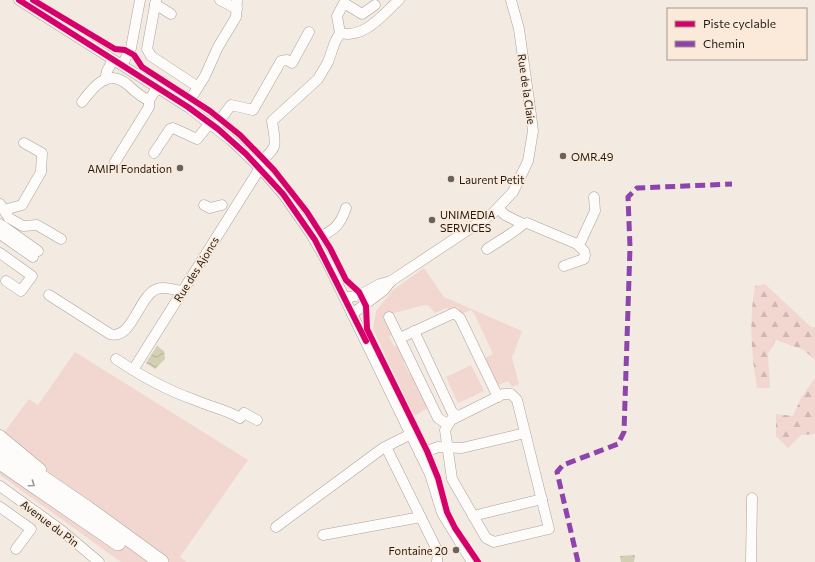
<svg xmlns="http://www.w3.org/2000/svg" width="815" height="562" font-family="Commissioner,sans-serif">
	<style>
		.grass { fill: #f2d7d0 }
		.forest { fill: url(#forest-firs) }
		.water { fill: url(#water-waves) }
		.lines { fill: none; stroke-linecap: round; stroke-linejoin: round }
		.minor-casing { stroke: #a9a29c; stroke-width: 11 }
		.highway-casing { stroke: #a9a29c; stroke-width: 16 }
		.minor { stroke: #fdfcfb; stroke-width: 10 }
		.highway { stroke: #fdfcfb; stroke-width: 15 }
		.quiet { stroke: #8e44ad; stroke-width: 5; stroke-dasharray: 10 5; stroke-linecap: butt }
		.cycleway-casing { stroke: #fbeada; stroke-width: 8 }
		.cycleway { stroke: #d6006c; stroke-width: 6 }
		.oneway { stroke: #999693 }
		.poi-dot { fill: #69635c; stroke: #fbeada; stroke-width: 1.5 }
		.labels { text-anchor: middle; dominant-baseline: central; stroke-width: 3.5; stroke-linejoin: round; paint-order: stroke }
		.street-label { font-size: 11px; fill: #1f1a14; stroke: #fbeada }
		.poi-label { font-size: 11px; fill: #1f1a14; stroke: #fbeada; text-anchor: start }
	</style>
	<defs>
		<pattern id="forest-firs" width="22" height="20" patternUnits="userSpaceOnUse"><rect width="22" height="20" fill="#f2d7d0"/><path d="M5 1l3.5 6h-7zM16 11l3.5 6h-7z" fill="#cfb8b2"/></pattern>
		<pattern id="water-waves" width="16" height="10" patternUnits="userSpaceOnUse"><rect width="16" height="10" fill="#d2cfb2"/><path d="M0 5q4-4 8 0t8 0" fill="none" stroke="#b4b198"/></pattern>
	</defs>
	<rect width="100%" height="100%" fill="#f3eae2"/>
	<g class="grass">
		<polygon points="424,268 444,297 522,331 512,358 519,384 512,387 508,381 496,386 483,359 493,354 475,315 471,310 461,314 458,307 450,310 447,308 435,313 429,306 425,305 390,314 395,333 389,337 394,346 399,346 406,360 404,363 409,373 413,371 428,408 414,416 373,329 376,311 393,290"/>
		<polygon points="75,352 248,460 180,557 187,562 121,562 0,475 0,438 29,399 38,405"/>
		<polygon points="471,365 484,391 458,403 446,377"/>
	</g>
	<g class="forest">
		<path d="M765 284 811 327H815V360L804 350 776 340 768 354 770 388H757C751 354 749 320 755 286Z"/>
		<polygon points="815,378 815,434 801,435 788,448 776,436 776,414 793,416 801,398"/>
	</g>
	<g class="water">
		<polygon points="157,346 164,351 165,359 155,369 146,363"/>
		<polygon points="635,555 634,562 621,562 620,556"/>
	</g>
	<g class="lines">
		<defs>
			<g id="minor">
				<polyline points="19,0 188,107 232,141 260,168 283,194 311,234 327,262 430,474 442,513 472,562"/>
				<polyline points="156,0 147,49 151,56 198,87"/>
				<polyline points="220,0 237,9"/>
				<polyline points="155,4 171,14"/>
				<path d="M340 33C365 39 382 15 399 0"/>
				<polyline points="122,65 131,48 140,0"/>
				<polyline points="105,80 107,71 113,60"/>
				<path d="M82 102C94 86 108 68 128 85 135 91 140 97 149 100"/>
				<polyline points="186,106 205,76 218,47 236,17 237,0"/>
				<polyline points="215,127 231,105 253,110 281,61 287,60 292,63 309,32"/>
				<polyline points="154,153 170,129 173,128 197,139 210,123"/>
				<polyline points="115,162 149,107 149,100 157,88"/>
				<path d="M257 166C277 145 277 151 272 121L318 79 328 62 335 42 340 33 337 16 344 3 362 14 375 5"/>
				<polyline points="0,204 4,210 22,205 41,172 42,153 24,143"/>
				<polyline points="204,205 210,208 222,205"/>
				<polyline points="4,210 9,218 23,226 37,225 61,239"/>
				<polyline points="0,224 38,251"/>
				<polyline points="523,224 527,223 577,244 581,241 595,211 594,197"/>
				<polyline points="0,234 33,257"/>
				<path d="M315 240C332 231 340 227 346 208"/>
				<path d="M487 249C494 244 520 229 523 224L505 215 498 208"/>
				<polyline points="0,253 32,276 21,291 6,281"/>
				<polyline points="564,266 584,259 585,255 584,251 577,244"/>
				<path d="M49 295 110 334C132 341 139 295 157 289 165 286 175 290 182 291"/>
				<polyline points="345,298 360,295 380,284 391,281"/>
				<polyline points="352,314 384,290 391,281 492,214 513,192 528,161 533,131 531,115 519,29 511,0"/>
				<polyline points="389,317 438,418 447,424"/>
				<polyline points="414,331 452,412 457,416"/>
				<polyline points="400,338 454,313 460,318 498,397"/>
				<path d="M116 359C141 376 166 390 195 400 210 407 225 409 240 418L244 413 257 420"/>
				<polyline points="133,370 260,168"/>
				<polygon points="503,394 511,394 517,400 549,529 494,542 486,538 452,479 445,430 451,420"/>
				<polyline points="0,435 41,469"/>
				<polyline points="386,447 438,552 437,562"/>
				<polyline points="420,454 438,447 462,448 525,433"/>
				<polyline points="0,486 61,530 99,562"/>
				<polyline points="0,507 31,529 16,549"/>
				<polyline points="473,516 542,499"/>
				<polyline points="276,527 383,448 411,434"/>
				<polyline points="323,535 421,517"/>
				<polyline points="751,562 752,498"/>
			</g>
			<g id="highway">
				<polyline points="0,449 88,509 161,562"/>
				<polyline points="0,462 118,543"/>
			</g>
		</defs>
		<use href="#minor" class="minor-casing"/>
		<use href="#highway" class="highway-casing"/>
		<use href="#minor" class="minor"/>
		<use href="#highway" class="highway"/>
		<polyline class="quiet" points="578,562 557,472 563,465 618,444 624,432 630,247 628,197 637,188 732,184"/>
		<defs>
			<g id="cycleway">
				<polyline points="19,0 188,107 218,129 246,154 283,194 315,240 366,341"/>
				<polyline points="33,0 115,49 125,50 134,55 142,67 210,111 240,135 274,170 307,212 330,248 346,280 359,292 366,306 367,329 427,451 438,478 447,512 455,528 478,562"/>
			</g>
		</defs>
		<use href="#cycleway" class="cycleway-casing"/>
		<use href="#cycleway" class="cycleway"/>
	</g>
	<defs><path id="oneway-chevron" d="M-2-3.5L2.5 0L-2 3.5" fill="none" stroke-width="1.6" stroke-linecap="round" stroke-linejoin="round"/></defs>
	<use class="oneway" href="#oneway-chevron" transform="translate(32 484) rotate(35)"/>
	<g class="poi-dot">
		<circle cx="563" cy="156" r="4"/>
		<circle cx="180" cy="168" r="4"/>
		<circle cx="451" cy="179" r="4"/>
		<circle cx="432" cy="220" r="4"/>
		<circle cx="456" cy="550" r="4"/>
	</g>
	<g class="labels">
		<g class="street-label">
			<text transform="translate(527 89) rotate(82)">Rue de la Claie</text>
			<text transform="translate(196 269) rotate(-58)">Rue des Ajoncs</text>
			<text transform="translate(50 523) rotate(37)">Avenue du Pin</text>
		</g>
		<g class="poi-label">
			<text x="571" y="156">OMR.49</text>
			<text x="172" y="168" text-anchor="end">AMIPI Fondation</text>
			<text x="459" y="179">Laurent Petit</text>
			<text x="440" y="214">UNIMEDIA<tspan x="440" dy="13">SERVICES</tspan></text>
			<text x="448" y="550" text-anchor="end">Fontaine 20</text>
		</g>
	</g>
	<rect x="667" y="8" width="140" height="52" fill="#fbeada" stroke="#a3978b"/>
	<rect x="675" y="21" width="20" height="6" fill="#d6006c" stroke="#a3978b"/>
	<text x="703" y="28" font-size="12" fill="#1f1a14">Piste cyclable</text>
	<rect x="675" y="41" width="20" height="6" fill="#8e44ad" stroke="#a3978b"/>
	<text x="703" y="48" font-size="12" fill="#1f1a14">Chemin</text>
</svg>
